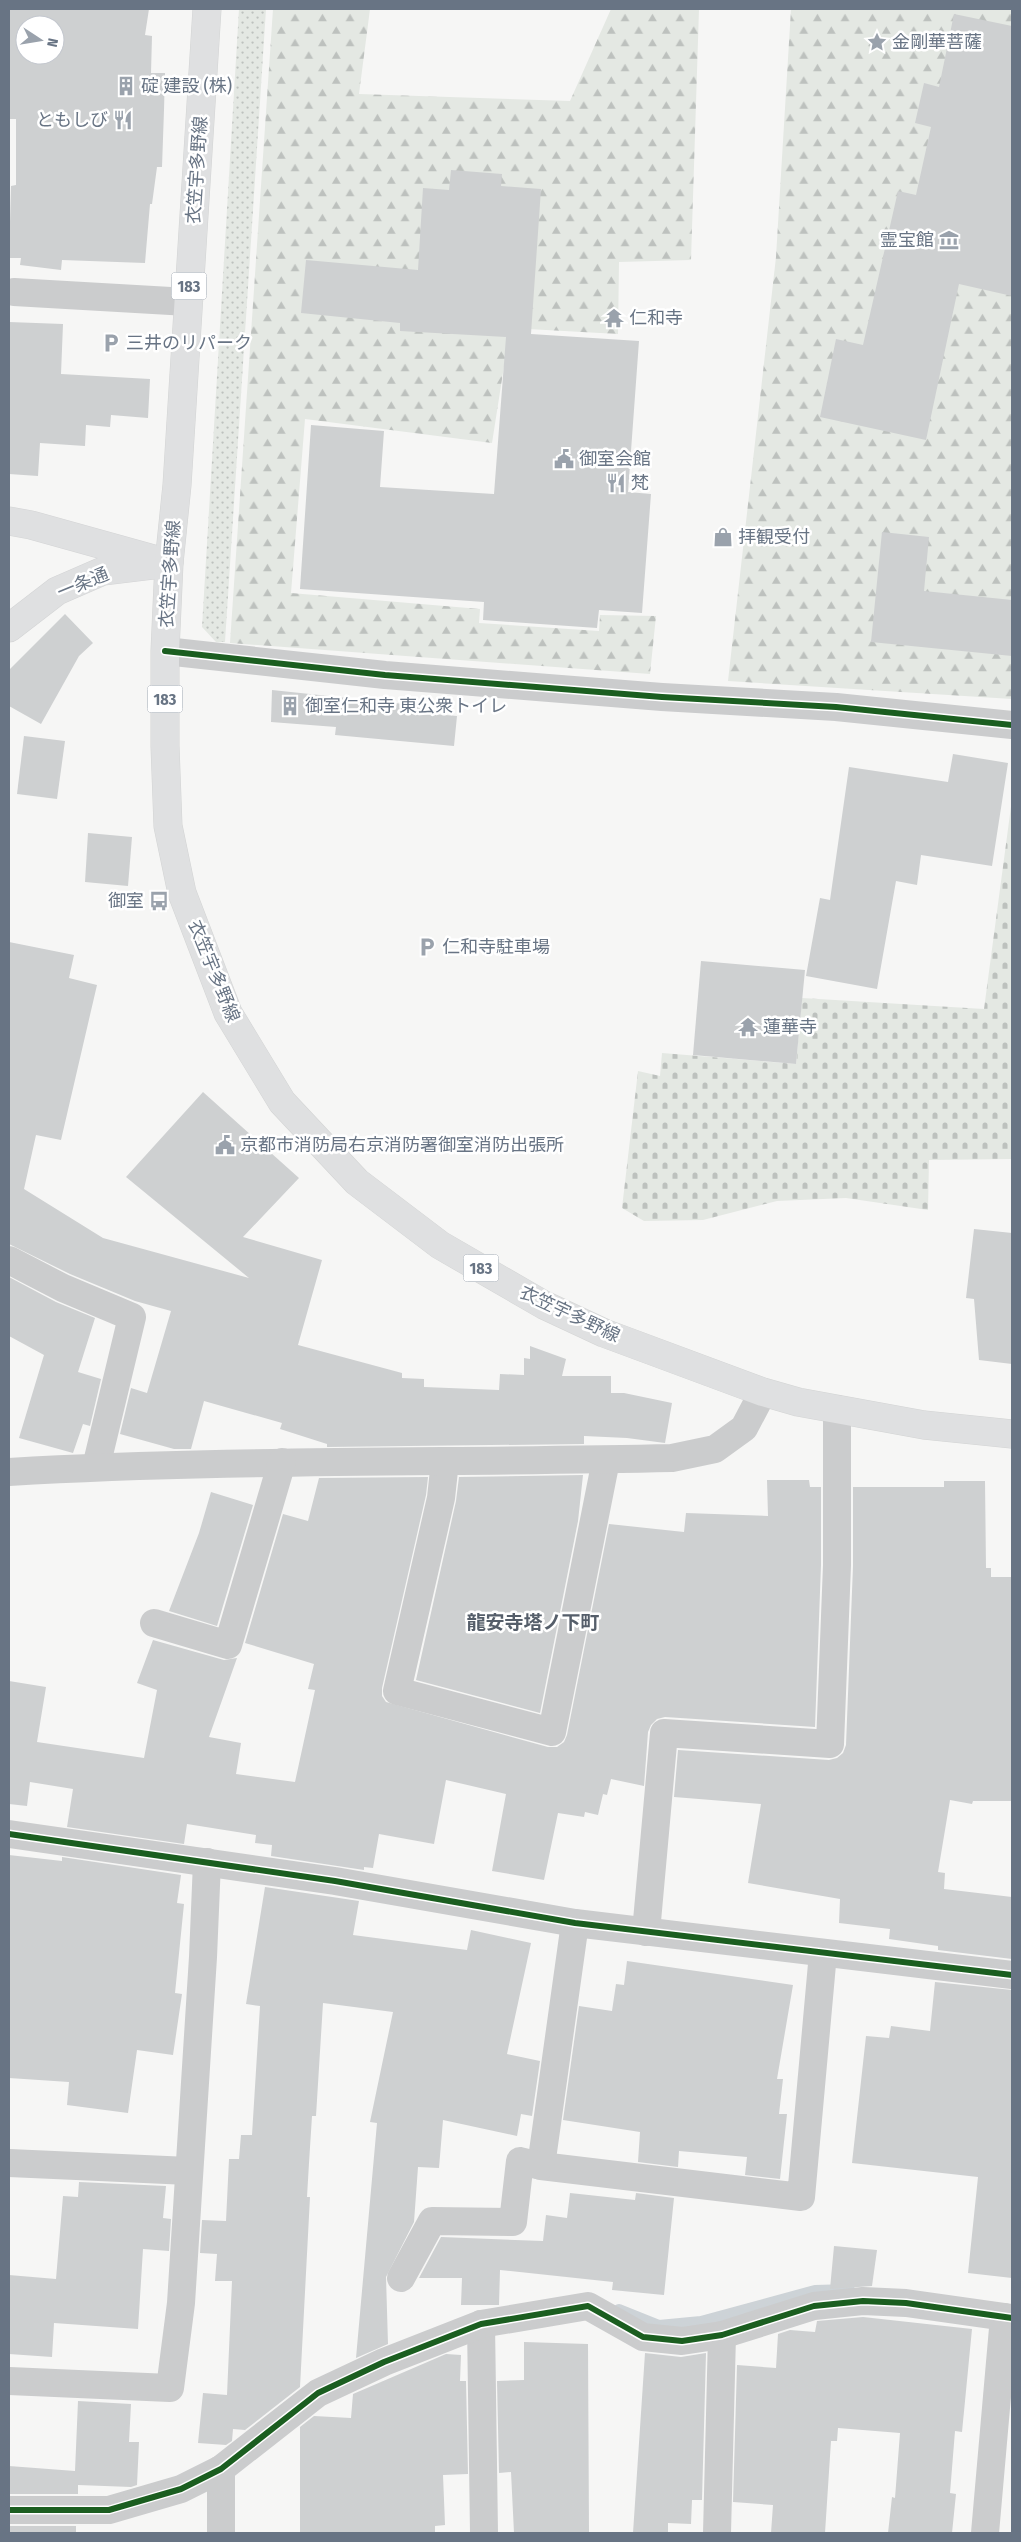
<svg xmlns="http://www.w3.org/2000/svg" width="1021" height="2542" font-family="'Fira Sans Condensed','Noto Sans JP',sans-serif">
	<style>
		.grass { fill: url(#grass-dots) }
		.forest { fill: url(#forest-firs) }
		.cemetery { fill: url(#cemetery-stones) }
		.lines { fill: none; stroke-linecap: round; stroke-linejoin: round }
		.stream { stroke: #cdd3d7; stroke-width: 12 }
		.building { fill: #ced0d1; fill-rule: evenodd }
		.secondary-casing { stroke: #d3d4d5; stroke-width: 29 }
		.primary-casing { stroke: #d3d4d4; stroke-width: 29 }
		.minor { stroke: #cbcccd; stroke-width: 28 }
		.secondary { stroke: #dfe0e1; stroke-width: 28 }
		.primary { stroke: #dfe0e1; stroke-width: 28 }
		.cycleway-casing { stroke: #fff; stroke-width: 9 }
		.cycleway { stroke: #1b5e20; stroke-width: 6 }
		.labels { text-anchor: middle; dominant-baseline: central; stroke-width: 5; stroke-linejoin: round; paint-order: stroke }
		.shield { fill: #fff; stroke: #959ea9; stroke-width: 1 }
		.shield-label { font-size: 16px; font-weight: bold; fill: #687484 }
		.poi-label { font-size: 18px; fill: #687484; stroke: #fff; text-anchor: start }
		.street-label { font-size: 18px; fill: #687484; stroke: #fff }
		.neighbourhood-label { font-size: 19px; font-weight: bold; fill: #555e6a; stroke: #fff }
	</style>
	<defs>
		<pattern id="grass-dots" width="8" height="8" patternUnits="userSpaceOnUse" patternTransform="scale(1.25)"><rect width="8" height="8" fill="#e4e8e3"/><path d="M2 2h.1M6 6h.1" fill="none" stroke="#bdc1be" stroke-width="1.8" stroke-linecap="round"/></pattern>
		<pattern id="forest-firs" width="22" height="20" patternUnits="userSpaceOnUse" patternTransform="scale(1.25)"><rect width="22" height="20" fill="#e4e8e3"/><path d="M5 1l3.5 6h-7zM16 11l3.5 6h-7z" fill="#bdc1be"/></pattern>
		<pattern id="cemetery-stones" width="16" height="16" patternUnits="userSpaceOnUse" patternTransform="scale(1.25)"><rect width="16" height="16" fill="#e4e8e3"/><path d="M2 7V4a2 2 0 0 1 4 0v3zM10 15v-3a2 2 0 0 1 4 0v3z" fill="#bdc1be"/></pattern>
	</defs>
	<rect width="100%" height="100%" fill="#f6f6f5"/>
	<polygon class="grass" points="239,9 266,9 225,642 216,642 202,627"/>
	<g class="forest">
		<polygon points="273,9 370,9 359,94 570,101 611,9 699,9 691,260 619,262 618,334 510,328 492,443 305,419 291,593 480,609 479,623 599,631 600,615 656,616 650,674 230,643"/>
		<polygon points="791,9 1012,9 1012,699 728,681 776,257"/>
	</g>
	<polygon class="cemetery" points="1012,799 1012,1159 929,1160 928,1210 846,1198 777,1201 703,1220 644,1221 622,1208 638,1071 660,1076 662,1053 796,1064 802,998 984,1009"/>
	<g class="lines">
		<polyline class="stream" points="619,2310 659,2326 701,2322 815,2291 849,2290"/>
	</g>
	<g class="building">
		<path d="M9 9H149L145 35 152 36 151 73H165L164 110 162 167H157L152 204H150L145 263 62 260 61 270 20 265 21 258H9L11 186 16 185V119H9ZM25 25H55V55H25Z"/>
		<polygon points="954,14 1012,26 1012,296 959,284 926,440 820,417 836,339 863,345 898,191 916,195 931,127 915,123 924,83 939,87"/>
		<polygon points="451,170 502,174 501,186 541,189 531,334 639,341 628,492 651,494 642,613 599,610 597,628 483,620 484,602 300,589 311,425 384,431 380,487 494,494 506,337 400,331 400,323 301,313 306,260 418,270 423,188 449,190"/>
		<polygon points="9,322 63,324 61,374 150,379 148,418 111,415 110,427 86,425 85,446 40,443 38,476 9,474"/>
		<polygon points="882,532 929,537 924,591 1012,600 1012,656 871,642"/>
		<polygon points="65,614 93,643 79,656 41,724 9,706 9,670"/>
		<polygon points="272,690 423,706 422,713 457,716 454,746 335,735 336,727 271,722"/>
		<polygon points="24,736 65,741 57,799 17,794"/>
		<polygon points="953,754 1008,763 992,866 921,855 917,885 896,881 877,989 806,976 820,898 830,900 849,767 948,782"/>
		<polygon points="88,833 132,837 128,886 85,882"/>
		<polygon points="9,942 74,955 69,978 97,985 61,1140 36,1135 24,1189 103,1238 249,1278 126,1177 203,1092 299,1178 243,1237 322,1260 298,1345 402,1373 402,1378 424,1379 424,1387 499,1390 500,1374 524,1375 524,1358 530,1359 530,1346 566,1359 562,1376 611,1376 611,1393 624,1393 672,1403 665,1443 627,1438 584,1436 584,1444 327,1447 327,1444 280,1429 282,1423 204,1401 191,1449 174,1449 120,1434 131,1388 147,1393 171,1311 135,1301 70,1274 9,1244"/>
		<polygon points="701,961 805,970 796,1064 693,1055"/>
		<polygon points="974,1229 1012,1233 1012,1364 979,1360 974,1299 966,1298"/>
		<polygon points="9,1277 56,1302 95,1318 78,1372 101,1379 90,1426 83,1424 73,1453 19,1438 44,1355 9,1336"/>
		<polygon points="583,1475 578,1521 540,1713 416,1680 456,1501 459,1477"/>
		<polygon points="428,1477 426,1495 382,1688 382,1696 386,1702 548,1747 557,1747 564,1742 567,1735 609,1524 684,1532 686,1513 768,1516 767,1480 809,1480 810,1487 821,1487 821,1565 815,1727 665,1717 657,1719 651,1725 648,1732 644,1786 611,1779 607,1795 603,1794 598,1815 585,1812 584,1817 558,1813 544,1880 492,1871 506,1794 446,1780 434,1844 379,1834 373,1868 364,1867 364,1870 271,1856 272,1845 255,1843 256,1835 187,1824 184,1844 67,1827 73,1789 30,1782 27,1806 9,1804 9,1681 46,1687 37,1742 144,1758 157,1690 137,1683 153,1640 224,1660 237,1658 209,1737 241,1743 236,1774 295,1782 315,1690 308,1689 314,1664 245,1643 283,1514 308,1521 319,1478"/>
		<polygon points="944,1481 985,1481 986,1568 991,1568 991,1577 1012,1577 1012,1801 973,1801 972,1804 950,1800 938,1872 945,1873 944,1889 1012,1897 1012,1959 938,1950 938,1946 889,1939 890,1929 839,1923 840,1899 748,1883 761,1804 674,1797 678,1750 829,1760 837,1758 843,1753 846,1745 853,1566 853,1487 944,1487"/>
		<polygon points="211,1492 253,1505 217,1626 169,1611 199,1533"/>
		<polygon points="9,1855 62,1861 62,1857 181,1875 177,1903 184,1904 175,1993 182,1994 173,2055 137,2050 128,2113 67,2105 69,2082 9,2078"/>
		<polygon points="265,1887 359,1901 353,1935 467,1950 471,1930 531,1943 507,2054 540,2061 532,2116 521,2114 517,2136 443,2120 439,2168 418,2167 414,2222 386,2277 388,2344 356,2358 377,2123 370,2122 393,2012 323,2003 316,2116 312,2116 309,2163 307,2197 310,2197 300,2387 245,2430 233,2429 232,2441 226,2445 198,2443 203,2393 227,2395 232,2281 215,2281 217,2254 200,2253 202,2220 226,2221 229,2159 239,2159 241,2135 252,2135 260,2006 246,2004"/>
		<polygon points="627,1961 793,1985 777,2079 783,2079 779,2114 787,2114 780,2179 745,2175 747,2157 679,2151 678,2167 638,2162 640,2132 563,2120 579,2006 612,2011 616,1984 624,1985"/>
		<polygon points="935,1982 1012,1990 1012,2278 968,2273 978,2177 852,2163 866,2036 889,2038 891,2026 930,2031"/>
		<polygon points="79,2182 166,2186 163,2218 171,2219 169,2251 143,2249 138,2329 54,2323 52,2357 9,2354 9,2275 56,2279 63,2196 78,2197"/>
		<polygon points="570,2193 635,2200 636,2193 674,2198 664,2295 612,2290 613,2282 500,2270 499,2305 461,2305 462,2278 419,2278 441,2237 543,2241 546,2215 567,2218"/>
		<polygon points="834,2246 877,2250 872,2286 830,2289"/>
		<polygon points="863,2317 972,2329 962,2432 955,2431 950,2493 956,2494 952,2533 888,2533 892,2497 895,2498 900,2433 838,2428 837,2441 831,2441 825,2533 771,2533 773,2505 733,2502 737,2365 776,2368 778,2334 790,2330 815,2332 817,2321"/>
		<polygon points="524,2342 588,2344 589,2533 514,2533 511,2472 499,2473 497,2381 524,2380"/>
		<polygon points="645,2353 681,2357 706,2353 702,2500 692,2500 691,2524 668,2523 668,2533 633,2533"/>
		<polygon points="446,2354 461,2355 460,2381 466,2381 468,2474 443,2475 445,2525 435,2526 435,2532 300,2533 300,2427 314,2416 351,2418 353,2394"/>
		<polygon points="78,2401 131,2404 129,2442 139,2442 137,2485 131,2487 78,2485 78,2494 9,2494 9,2466 75,2471"/>
		<rect x="9" y="2526" width="67" height="7"/>
	</g>
	<g class="lines">
		<defs>
			<g id="secondary">
				<polyline points="9,521 31,525 157,560"/>
				<polyline points="9,628 57,591 103,571 169,563"/>
			</g>
			<polyline id="primary" points="207,9 177,485 169,563 165,651 165,746 168,826 182,893 228,1013 282,1102 357,1182 440,1245 544,1305 604,1333 763,1392 798,1402 924,1425 1012,1434"/>
		</defs>
		<use href="#secondary" class="secondary-casing"/>
		<use href="#primary" class="primary-casing"/>
		<g class="minor">
			<polyline points="14,292 188,302"/>
			<polyline points="165,651 385,675 662,697 836,707 1012,725"/>
			<polyline points="9,1260 63,1288 132,1317 96,1467"/>
			<polyline points="445,1461 441,1498 397,1691 552,1732 606,1460"/>
			<path d="M9 1472C230 1459 451 1463 672 1458L715 1449 744 1428 763 1392"/>
			<polyline points="154,1623 228,1645 282,1462"/>
			<polyline points="9,1834 335,1881 575,1923 1012,1975"/>
			<polyline points="575,1923 541,2166 801,2197 823,1953"/>
			<polyline points="646,1932 664,1733 830,1744 837,1565 837,1409"/>
			<polyline points="9,2163 189,2171"/>
			<polyline points="401,2278 432,2221 513,2222 520,2161 541,2166"/>
			<polyline points="481,2324 484,2533"/>
			<polyline points="9,2381 170,2388 181,2303 203,1957 207,1862"/>
			<polyline points="9,2510 109,2510 181,2489 221,2469 318,2393 384,2362 481,2324 588,2306 643,2337 682,2341 722,2335 814,2306 863,2301 906,2303 1012,2318"/>
			<polyline points="221,2533 221,2469"/>
			<polyline points="717,2533 722,2335"/>
			<polyline points="985,2533 1004,2317"/>
		</g>
		<use href="#secondary" class="secondary"/>
		<use href="#primary" class="primary"/>
		<defs>
			<g id="cycleway">
				<polyline points="165,651 385,675 662,697 836,707 1012,725"/>
				<polyline points="9,1834 335,1881 575,1923 1012,1975"/>
				<polyline points="9,2510 109,2510 181,2489 221,2469 318,2393 384,2362 481,2324 588,2306 643,2337 682,2341 722,2335 814,2306 863,2301 906,2303 1012,2318"/>
			</g>
		</defs>
		<use href="#cycleway" class="cycleway-casing"/>
		<use href="#cycleway" class="cycleway"/>
	</g>
	<defs>
		<symbol id="sight-bare" viewBox="-9 -9 18 18"><path d="M0-6L1.8-2.2L6-1.7L2.9 1.2L3.7 5.4L0 3.3L-3.7 5.4L-2.9 1.2L-6-1.7L-1.8-2.2Z" fill="#9aa2ac" stroke="#fff" stroke-width="2.5" paint-order="stroke"/></symbol>
		<symbol id="building-bare" viewBox="-9 -9 18 18"><path d="M-4-6H4V6H1V3H-1V6H-4ZM-2.5-4.3h1.7v1.8h-1.7ZM.8-4.3h1.7v1.8H.8ZM-2.5-1h1.7V.8h-1.7ZM.8-1h1.7V.8H.8Z" fill="#9aa2ac" stroke="#fff" stroke-width="2.5" paint-order="stroke"/></symbol>
		<symbol id="restaurant-bare" viewBox="-9 -9 18 18"><path d="M-5-6h1v4h1v-4h1v4h1v-4h1v5L-1.5 .5V6h-2V.5L-5-1ZM5-6V6H3V1.5H1.5Q1.5-4 5-6Z" fill="#9aa2ac" stroke="#fff" stroke-width="2.5" paint-order="stroke"/></symbol>
		<symbol id="museum-bare" viewBox="-9 -9 18 18"><path d="M0-6L6-3V-2H-6V-3ZM-5-1h2V3h-2ZM-1-1h2V3h-2ZM3-1h2V3H3ZM-6 4H6V6H-6Z" fill="#9aa2ac" stroke="#fff" stroke-width="2.5" paint-order="stroke"/></symbol>
		<symbol id="temple-bare" viewBox="-9 -9 18 18"><path d="M0-6L5-2H3V0L6.5 2.5H4V6H1.5V3h-3V6H-4V2.5H-6.5L-3 0V-2H-5Z" fill="#9aa2ac" stroke="#fff" stroke-width="2.5" paint-order="stroke"/></symbol>
		<symbol id="parking-bare" viewBox="-9 -9 18 18"><path d="M-3.5-5.5H1a3.5 3.5 0 0 1 0 7H-1V5.5H-3.5ZM-1-3.4V-.6H.8a1.4 1.4 0 0 0 0-2.8Z" fill="#9aa2ac" stroke="#fff" stroke-width="2.5" paint-order="stroke"/></symbol>
		<symbol id="civic-bare" viewBox="-9 -9 18 18"><path d="M-.6-6.5H3V-4.5H.6V-3L4-1V1h2V6H-6V1h2V-1L-.6-3ZM-1.2 2.5V6h2.4V2.5Z" fill="#9aa2ac" stroke="#fff" stroke-width="2.5" paint-order="stroke"/></symbol>
		<symbol id="shop-bare" viewBox="-9 -9 18 18"><path d="M-5-2.5h2.3a2.7 3.5 0 0 1 5.4 0H5L5.5 6h-11ZM-1.5-2.5h3a1.5 2.3 0 0 0-3 0Z" fill="#9aa2ac" stroke="#fff" stroke-width="2.5" paint-order="stroke"/></symbol>
		<symbol id="bus-bare" viewBox="-9 -9 18 18"><path d="M-5-6H5V4H4V6H2V4H-2V6H-4V4H-5ZM-3.5-4V0h7V-4ZM-3.5 1.2v1.5H-2V1.2ZM2 1.2v1.5H3.5V1.2Z" fill="#9aa2ac" stroke="#fff" stroke-width="2.5" paint-order="stroke"/></symbol>
	</defs>
	<g fill-rule="evenodd">
		<use href="#sight-bare" x="863" y="28" width="28" height="28"/>
		<use href="#building-bare" x="112" y="72" width="28" height="28"/>
		<use href="#restaurant-bare" x="109" y="106" width="28" height="28"/>
		<use href="#museum-bare" x="935" y="226" width="28" height="28"/>
		<use href="#temple-bare" x="600" y="304" width="28" height="28"/>
		<use href="#parking-bare" x="97" y="329" width="28" height="28"/>
		<use href="#civic-bare" x="550" y="445" width="28" height="28"/>
		<use href="#restaurant-bare" x="602" y="469" width="28" height="28"/>
		<use href="#shop-bare" x="709" y="523" width="28" height="28"/>
		<use href="#building-bare" x="276" y="692" width="28" height="28"/>
		<use href="#bus-bare" x="145" y="887" width="28" height="28"/>
		<use href="#parking-bare" x="413" y="933" width="28" height="28"/>
		<use href="#temple-bare" x="734" y="1013" width="28" height="28"/>
		<use href="#civic-bare" x="211" y="1131" width="28" height="28"/>
	</g>
	<g class="labels">
		<g class="shield">
			<rect x="171.5" y="272.5" width="35" height="27" rx="4"/>
			<rect x="147.5" y="685.5" width="35" height="27" rx="4"/>
			<rect x="463.5" y="1254.5" width="35" height="27" rx="4"/>
		</g>
		<g class="shield-label">
			<text x="189" y="286">183</text>
			<text x="165" y="699">183</text>
			<text x="481" y="1268">183</text>
		</g>
		<g class="poi-label">
			<text x="892" y="42">金剛華菩薩</text>
			<text x="141" y="86">碇 建設 (株)</text>
			<text x="108" y="120" text-anchor="end">ともしび</text>
			<text x="934" y="240" text-anchor="end">霊宝館</text>
			<text x="629" y="318">仁和寺</text>
			<text x="126" y="343">三井のリパーク</text>
			<text x="579" y="459">御室会館</text>
			<text x="631" y="483">梵</text>
			<text x="738" y="537">拝観受付</text>
			<text x="305" y="706">御室仁和寺 東公衆トイレ</text>
			<text x="144" y="901" text-anchor="end">御室</text>
			<text x="442" y="947">仁和寺駐車場</text>
			<text x="763" y="1027">蓮華寺</text>
			<text x="240" y="1145">京都市消防局右京消防署御室消防出張所</text>
		</g>
		<g class="street-label">
			<text transform="translate(197 170) rotate(-86)">衣笠宇多野線</text>
			<text transform="translate(170 574) rotate(-86)">衣笠宇多野線</text>
			<text transform="translate(83 583) rotate(-22)">一条通</text>
			<text transform="translate(214 971) rotate(68)">衣笠宇多野線</text>
			<text transform="translate(570 1314) rotate(25)">衣笠宇多野線</text>
		</g>
		<g class="neighbourhood-label">
			<text x="533" y="1622">龍安寺塔ノ下町</text>
		</g>
	</g>
	<rect width="1021" height="2542" fill="none" stroke="#687484" stroke-width="20"/>
	<g transform="translate(40 40) rotate(102)"><circle r="24" fill="#ffffff" stroke="#c3c7ce"/>
	<path d="M0-4L9 19L0 12L-9 19Z" fill="#9aa2ac"/>
	<text y="-8" font-size="14" font-weight="bold" text-anchor="middle" fill="#687484">N</text>
	</g>
</svg>
